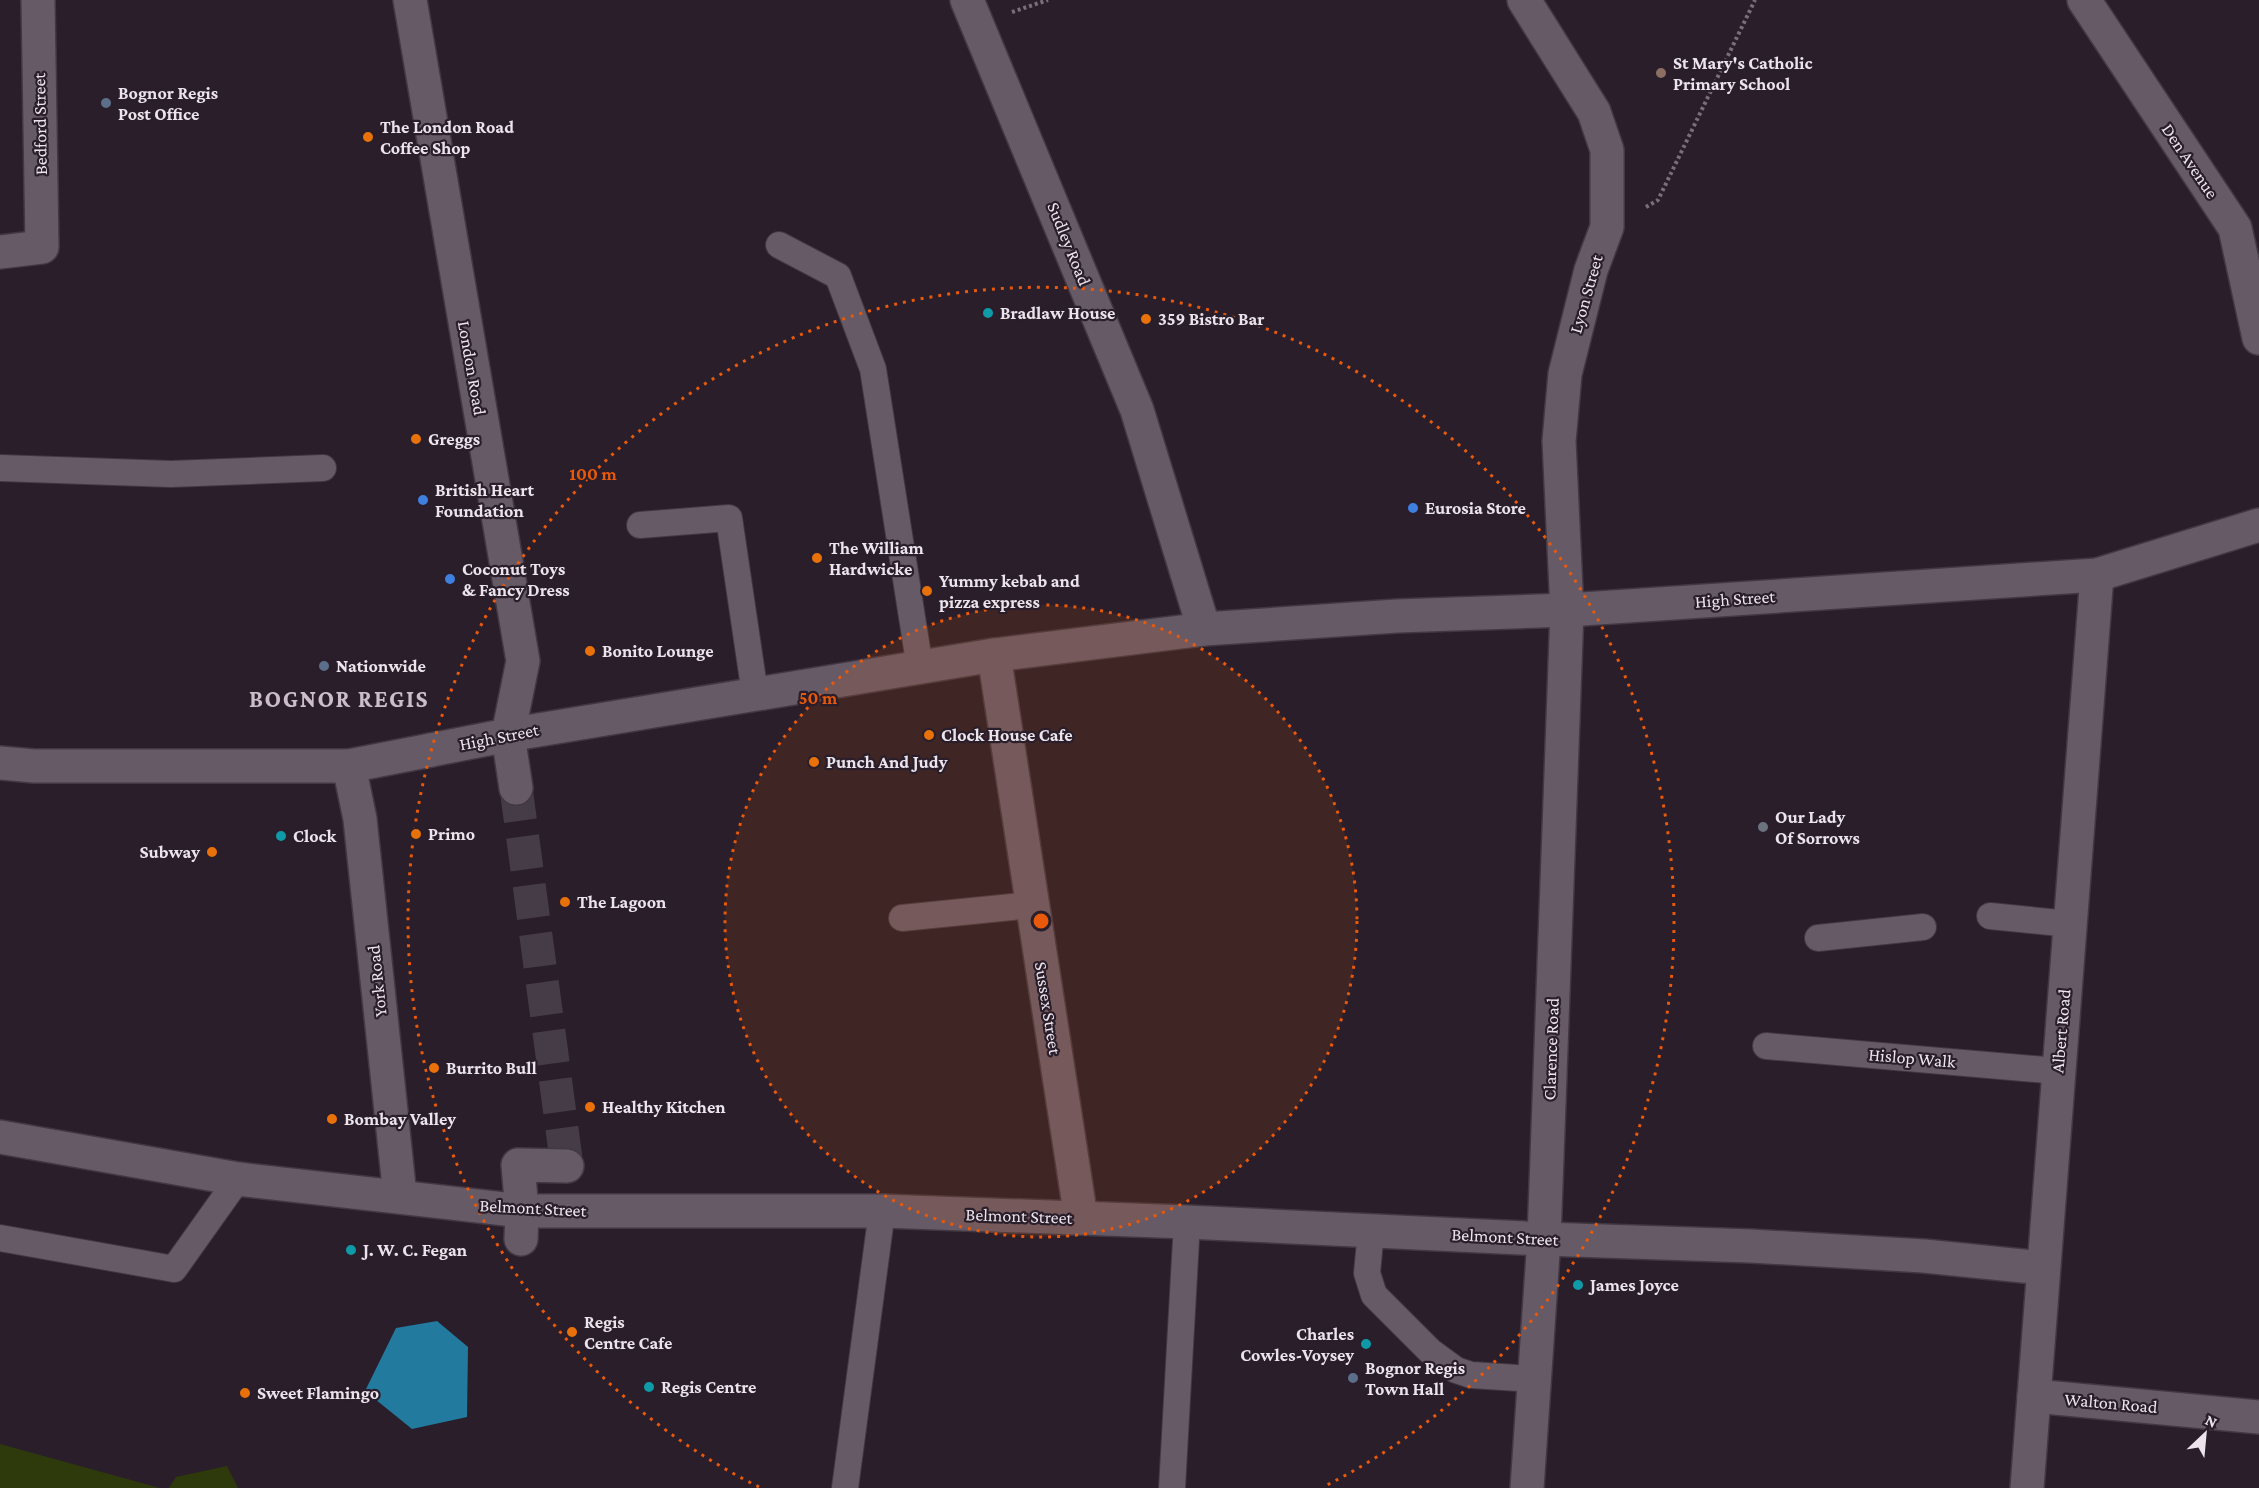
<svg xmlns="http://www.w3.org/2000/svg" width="2259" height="1488" font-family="'Crimson Pro',serif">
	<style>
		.green { fill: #2e3a0b }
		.water { fill: #227a9e }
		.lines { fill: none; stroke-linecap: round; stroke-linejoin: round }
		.street-tunnel { stroke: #463c47; stroke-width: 33; stroke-dasharray: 33 16; stroke-linecap: butt }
		.lane-casing { stroke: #423842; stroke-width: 28 }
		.street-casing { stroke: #423842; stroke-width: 36 }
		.secondary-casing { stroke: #423842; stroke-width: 36 }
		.path { stroke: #796f79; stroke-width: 4; stroke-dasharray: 3 3; stroke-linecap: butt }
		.lane { stroke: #675a67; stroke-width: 26 }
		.street { stroke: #675a67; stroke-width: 33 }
		.secondary { stroke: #675a67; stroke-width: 33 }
		.ring { fill: none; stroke: #e8590c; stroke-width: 3; stroke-dasharray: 3 6 }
		.education-dot { fill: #8d6e63; stroke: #291e2a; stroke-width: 2 }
		.service-dot { fill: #5c6f8a; stroke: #291e2a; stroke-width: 2 }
		.food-dot { fill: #e8710a; stroke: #291e2a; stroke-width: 2 }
		.culture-dot { fill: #0f9aa8; stroke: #291e2a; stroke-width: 2 }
		.shop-dot { fill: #3f7fe0; stroke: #291e2a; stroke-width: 2 }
		.worship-dot { fill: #6b7280; stroke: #291e2a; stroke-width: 2 }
		.labels { text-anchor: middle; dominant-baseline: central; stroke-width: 4.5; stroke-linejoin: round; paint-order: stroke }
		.poi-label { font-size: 18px; font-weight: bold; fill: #ece4ec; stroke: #291e2a; text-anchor: start }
		.street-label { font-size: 18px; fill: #ece4ec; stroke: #291e2a }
		.district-label { font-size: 24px; font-weight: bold; letter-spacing: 1.5px; fill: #cbbdcc; stroke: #291e2a }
		.centre { fill: #e8590c; stroke: #291e2a; stroke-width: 3 }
		.ring-label { font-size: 18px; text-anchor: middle; font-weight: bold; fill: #e8590c; stroke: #291e2a; stroke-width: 4.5; stroke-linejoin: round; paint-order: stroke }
	</style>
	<rect width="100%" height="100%" fill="#291e2a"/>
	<g class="green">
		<polygon points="0,1444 160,1488 0,1488"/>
		<polygon points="227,1466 238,1488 169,1488 176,1477"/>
	</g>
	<polygon class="water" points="437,1321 468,1347 467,1417 412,1429 365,1391 396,1328"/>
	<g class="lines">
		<polyline class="street-tunnel" points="516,788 567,1166"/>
		<defs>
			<g id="lane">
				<polyline points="779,245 838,276 873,369 920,668"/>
				<polyline points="0,468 171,474 323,468"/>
				<polyline points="640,525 729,518 755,694"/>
				<polyline points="1990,916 2070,924"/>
				<polyline points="902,918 1031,905"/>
				<polyline points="1818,938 1923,927"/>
				<polyline points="1766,1046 2058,1071"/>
				<polyline points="1371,1231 1367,1273 1374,1295 1430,1351 1456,1370 1471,1375 1534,1379"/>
				<polyline points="0,1238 174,1269 238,1179"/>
				<polyline points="845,1488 882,1211"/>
				<polyline points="1172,1488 1187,1222"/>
			</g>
			<g id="street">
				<polyline points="410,0 523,661 508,735 516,788"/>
				<polyline points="967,0 1137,410 1204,629"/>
				<polyline points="2084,0 2235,228 2259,338"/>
				<polyline points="0,252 42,247 38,0"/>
				<polyline points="431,750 508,735 994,655 1081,1218"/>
				<polyline points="349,766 360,819 400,1196"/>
				<polyline points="0,1137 238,1179 522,1211 882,1211 1187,1222 1544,1239 1751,1246 1924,1256 2042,1268"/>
				<polyline points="521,1239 522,1211 518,1165 567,1166"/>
				<polyline points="2034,1396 2259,1417"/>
				<polyline points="2027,1488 2097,575"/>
			</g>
			<g id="secondary">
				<polyline points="1524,0 1594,112 1607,150 1607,227 1591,270 1565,374 1559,441 1567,610 1544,1239 1527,1488"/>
				<polyline points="994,655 1204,629 1397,616 1567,610 2097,575 2259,525"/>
				<polyline points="0,763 34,766 349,766 431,750"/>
			</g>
		</defs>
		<use href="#lane" class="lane-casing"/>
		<use href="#street" class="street-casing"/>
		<use href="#secondary" class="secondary-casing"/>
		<g class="path">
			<polyline points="1012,12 1048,0"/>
			<polyline points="1646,207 1658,200 1755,0"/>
		</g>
		<use href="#lane" class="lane"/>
		<use href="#street" class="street"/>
		<use href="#secondary" class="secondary"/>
	</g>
	<circle cx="1041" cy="921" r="316" fill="#e8590c" fill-opacity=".12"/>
	<g class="ring">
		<circle cx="1041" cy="921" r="316"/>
		<path d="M759 1487A633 633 0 1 1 1323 1487"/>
	</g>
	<circle class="education-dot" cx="1661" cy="73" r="6"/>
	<g class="service-dot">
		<circle cx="106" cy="103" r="6"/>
		<circle cx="324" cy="666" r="6"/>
		<circle cx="1353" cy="1378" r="6"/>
	</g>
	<g class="food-dot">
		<circle cx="368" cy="137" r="6"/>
		<circle cx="1146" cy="319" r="6"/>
		<circle cx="416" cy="439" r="6"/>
		<circle cx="817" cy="558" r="6"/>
		<circle cx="927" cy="591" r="6"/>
		<circle cx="590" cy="651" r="6"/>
		<circle cx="929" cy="735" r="6"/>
		<circle cx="814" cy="762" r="6"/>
		<circle cx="416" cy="834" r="6"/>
		<circle cx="212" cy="852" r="6"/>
		<circle cx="565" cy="902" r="6"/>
		<circle cx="434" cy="1068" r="6"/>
		<circle cx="590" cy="1107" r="6"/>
		<circle cx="332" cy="1119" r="6"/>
		<circle cx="572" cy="1332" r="6"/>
		<circle cx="245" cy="1393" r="6"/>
	</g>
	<g class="culture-dot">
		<circle cx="988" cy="313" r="6"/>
		<circle cx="281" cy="836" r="6"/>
		<circle cx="351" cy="1250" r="6"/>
		<circle cx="1578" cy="1285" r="6"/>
		<circle cx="1366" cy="1344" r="6"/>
		<circle cx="649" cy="1387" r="6"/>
	</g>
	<g class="shop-dot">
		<circle cx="423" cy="500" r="6"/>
		<circle cx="1413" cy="508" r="6"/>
		<circle cx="450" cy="579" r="6"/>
	</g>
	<circle class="worship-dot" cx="1763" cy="827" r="6"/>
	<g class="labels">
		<g class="poi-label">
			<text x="1673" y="63">St Mary's Catholic<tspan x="1673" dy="21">Primary School</tspan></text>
			<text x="118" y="93">Bognor Regis<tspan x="118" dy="21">Post Office</tspan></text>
			<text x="380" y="127">The London Road<tspan x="380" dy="21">Coffee Shop</tspan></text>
			<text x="1000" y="313">Bradlaw House</text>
			<text x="1158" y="319">359 Bistro Bar</text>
			<text x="428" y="439">Greggs</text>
			<text x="435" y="490">British Heart<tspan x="435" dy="21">Foundation</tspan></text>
			<text x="1425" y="508">Eurosia Store</text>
			<text x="829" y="548">The William<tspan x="829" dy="21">Hardwicke</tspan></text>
			<text x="462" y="569">Coconut Toys<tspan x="462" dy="21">&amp; Fancy Dress</tspan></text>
			<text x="939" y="581">Yummy kebab and<tspan x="939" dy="21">pizza express</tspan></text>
			<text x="602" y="651">Bonito Lounge</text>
			<text x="336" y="666">Nationwide</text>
			<text x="941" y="735">Clock House Cafe</text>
			<text x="826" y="762">Punch And Judy</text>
			<text x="1775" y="817">Our Lady<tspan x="1775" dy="21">Of Sorrows</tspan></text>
			<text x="428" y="834">Primo</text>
			<text x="293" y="836">Clock</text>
			<text x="200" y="852" text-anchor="end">Subway</text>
			<text x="577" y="902">The Lagoon</text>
			<text x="446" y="1068">Burrito Bull</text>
			<text x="602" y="1107">Healthy Kitchen</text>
			<text x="344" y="1119">Bombay Valley</text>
			<text x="363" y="1250">J. W. C. Fegan</text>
			<text x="1590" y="1285">James Joyce</text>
			<text x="584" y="1322">Regis<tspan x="584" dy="21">Centre Cafe</tspan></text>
			<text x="1354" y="1334" text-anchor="end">Charles<tspan x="1354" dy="21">Cowles-Voysey</tspan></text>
			<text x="1365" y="1368">Bognor Regis<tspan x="1365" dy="21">Town Hall</tspan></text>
			<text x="661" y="1387">Regis Centre</text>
			<text x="257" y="1393">Sweet Flamingo</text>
		</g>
		<g class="street-label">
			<text transform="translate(40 124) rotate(-91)">Bedford Street</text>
			<text transform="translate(2190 161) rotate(56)">Den Avenue</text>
			<text transform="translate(1069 244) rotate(68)">Sudley Road</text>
			<text transform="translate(1586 294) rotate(-74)">Lyon Street</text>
			<text transform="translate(472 368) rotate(80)">London Road</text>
			<text transform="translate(1735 599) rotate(-4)">High Street</text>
			<text transform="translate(499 737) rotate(-11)">High Street</text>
			<text transform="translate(377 981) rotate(-96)">York Road</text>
			<text transform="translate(1048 1008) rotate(81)">Sussex Street</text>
			<text transform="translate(2061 1031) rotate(-85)">Albert Road</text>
			<text transform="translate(1551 1049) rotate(-88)">Clarence Road</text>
			<text transform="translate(1912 1058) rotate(5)">Hislop Walk</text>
			<text transform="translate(533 1208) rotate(3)">Belmont Street</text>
			<text transform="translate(1019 1216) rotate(2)">Belmont Street</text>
			<text transform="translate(1505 1237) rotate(3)">Belmont Street</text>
			<text transform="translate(2111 1403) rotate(5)">Walton Road</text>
		</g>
		<g class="district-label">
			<text x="339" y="698">BOGNOR REGIS</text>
		</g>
	</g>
	<circle cx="1041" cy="921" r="9" class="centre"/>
	<g class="ring-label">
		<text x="593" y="480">100 m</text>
		<text x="818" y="704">50 m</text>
	</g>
	<g transform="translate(2205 1434) rotate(26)" stroke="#291e2a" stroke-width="4.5" paint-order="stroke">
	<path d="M0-4.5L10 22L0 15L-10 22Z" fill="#ece4ec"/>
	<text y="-9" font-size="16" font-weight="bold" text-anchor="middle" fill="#ece4ec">N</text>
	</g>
</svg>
